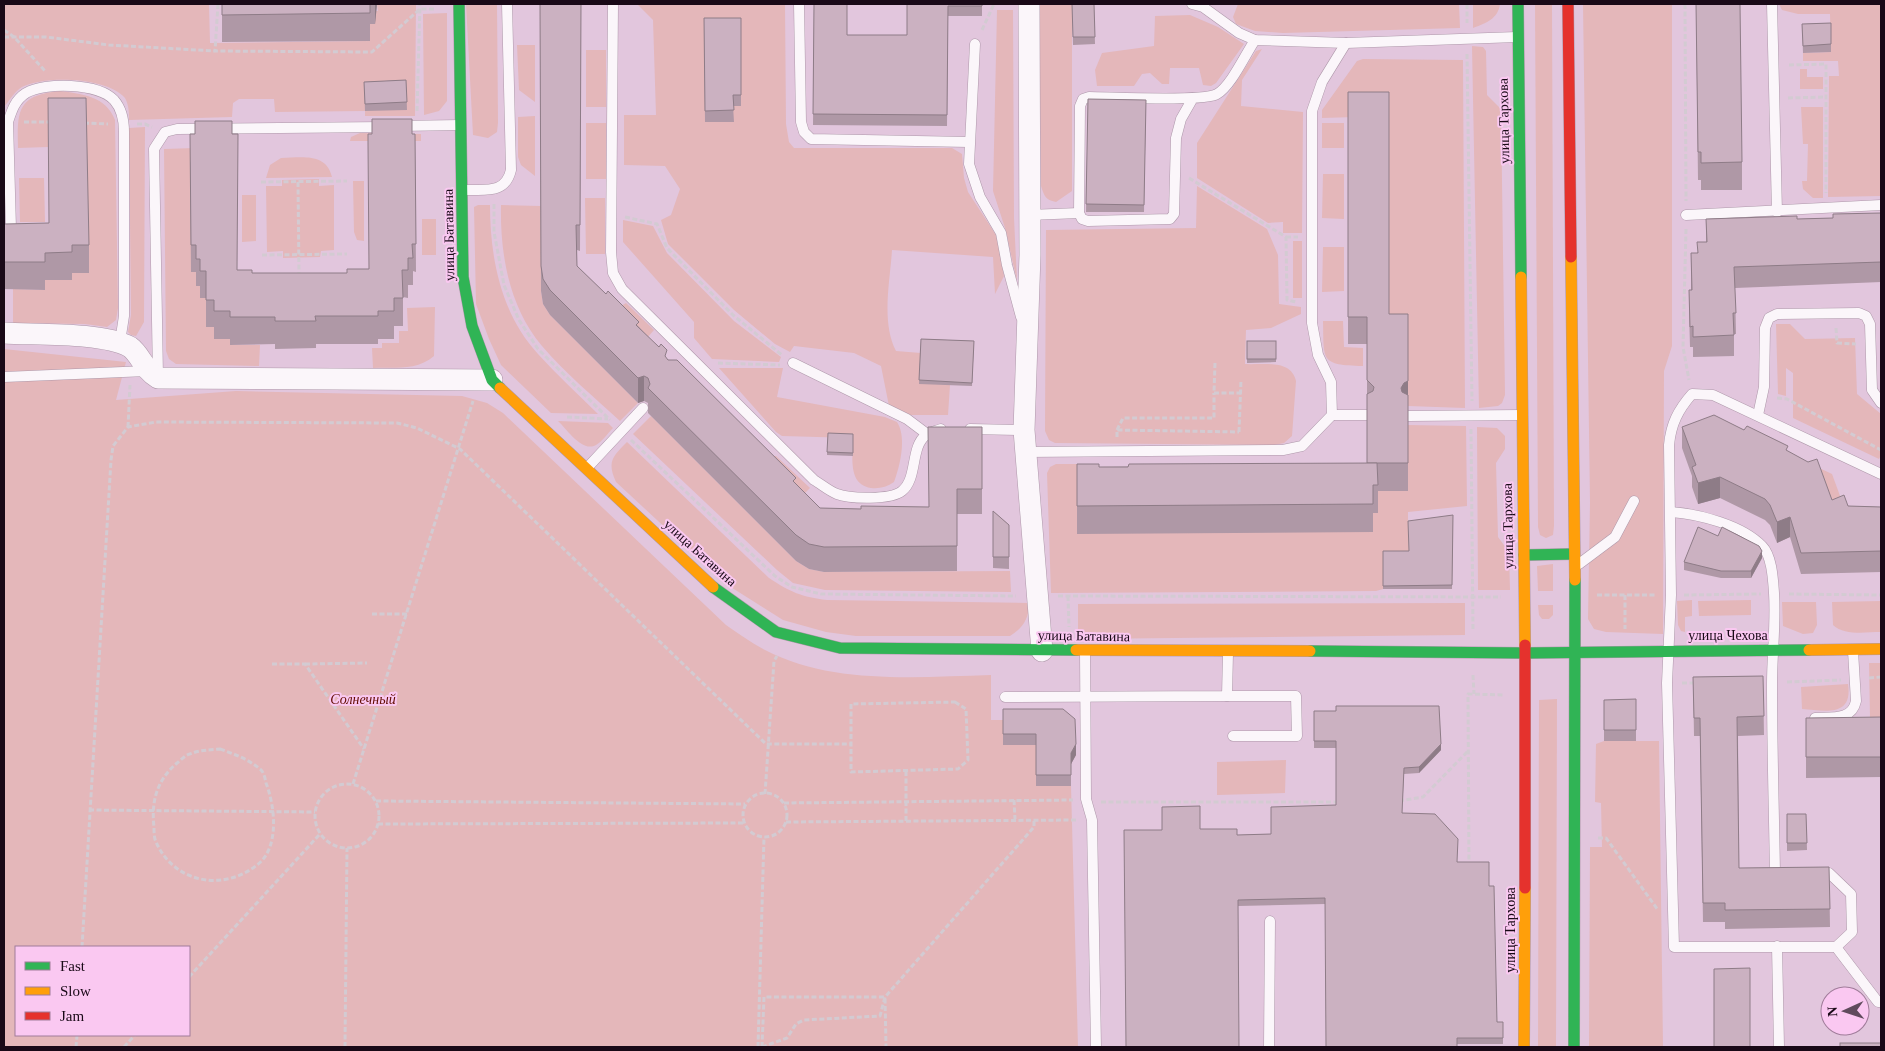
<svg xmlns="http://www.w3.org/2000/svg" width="1885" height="1051" font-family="'Times New Roman',serif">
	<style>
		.green { fill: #e4b7ba; fill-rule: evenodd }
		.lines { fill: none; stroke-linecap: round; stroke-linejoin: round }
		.lane-casing { stroke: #ae98aa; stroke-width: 11 }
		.street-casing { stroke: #ae98aa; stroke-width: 22 }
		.fast-casing { stroke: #ae98aa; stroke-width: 12 }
		.slow-casing { stroke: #ae98aa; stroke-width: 12 }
		.jam-casing { stroke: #ae98aa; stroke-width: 12 }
		.path { stroke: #d3cbd2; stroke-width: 3; stroke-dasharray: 5 2.5; stroke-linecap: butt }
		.lane { stroke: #fbf6fa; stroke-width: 10 }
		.street { stroke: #fbf6fa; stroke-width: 21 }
		.fast { stroke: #30b455; stroke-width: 11 }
		.slow { stroke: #ff9f0a; stroke-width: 11 }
		.jam { stroke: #e5322d; stroke-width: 11 }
		.wall { fill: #af98a6 }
		.shaded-wall { fill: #8e7c87 }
		.building { fill: #cbb1c1; stroke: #8e7c87 }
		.labels { text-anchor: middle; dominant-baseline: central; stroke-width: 4; stroke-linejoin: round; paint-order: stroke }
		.street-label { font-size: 14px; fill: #190917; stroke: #fac8f1 }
		.park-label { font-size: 14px; font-style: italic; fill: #610b00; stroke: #fac8f1 }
	</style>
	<rect width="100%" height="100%" fill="#e2c6dd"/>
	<g class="green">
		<path d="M4 4H209L210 43 370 41V24L375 11H378L377 4H416L415 116H365V111L275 112 274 99H239L233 103 232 117 129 120C129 113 129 105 125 98 108 77 44 75 22 87 15 91 9 101 4 107Z"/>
		<polygon points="466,4 497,4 498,123 497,132 488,138 473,135"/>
		<path d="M637 4H785L786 124 789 142 794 148H952L962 154 964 178 968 192 998 238 1004 276 995 294 993 257 892 250C890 282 881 322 896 351L921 353 950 385 948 415H910L889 406 881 366 854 353 794 346 790 352 775 344 734 310 668 244 661 220 671 215 680 189 665 166 624 165V115H656L653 20Z"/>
		<path d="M1039 4H1072V191L1056 202C1045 200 1044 195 1041 186Z"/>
		<polygon points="1238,4 1459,4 1460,28 1283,33 1255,31 1236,24 1233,17"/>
		<path d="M1473 4H1500C1498 19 1486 23 1473 28Z"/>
		<polygon points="1535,4 1552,4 1554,526 1553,535 1546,538 1540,535 1538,527"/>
		<polygon points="1583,4 1672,4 1672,346 1664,371 1663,634 1606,632 1594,629 1588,619 1590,502"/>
		<polygon points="1779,4 1881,4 1881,196 1828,197 1829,76 1839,76 1838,61 1803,61 1803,53 1831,52 1830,14 1798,14 1782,10"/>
		<polygon points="997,10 1013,10 1014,218 1017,281 1005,228 993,191"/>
		<polygon points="447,13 447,101 439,111 424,115 423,14"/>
		<polygon points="1190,15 1218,27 1244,44 1216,83 1211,86 1203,85 1199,68 1170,68 1169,84 1162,84 1150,73 1142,74 1134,86 1097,86 1095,70 1102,53 1154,46 1155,16"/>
		<polygon points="517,45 535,45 535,102 519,90"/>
		<polygon points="1472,46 1483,47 1486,51 1487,95 1501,109 1505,395 1502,403 1498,406 1479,408"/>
		<polygon points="1262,49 1242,80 1241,106 1303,112 1302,233 1283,233 1283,222 1268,223 1197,178 1197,143 1256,51"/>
		<rect x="586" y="50" width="20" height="57"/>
		<polygon points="1363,59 1463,60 1465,408 1408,406 1389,342 1389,116 1322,118 1322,110 1357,61"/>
		<polygon points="1800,69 1807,69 1807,77 1823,77 1823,89 1800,89"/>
		<path d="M60 91C82 94 106 96 115 120L118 308 116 320 107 327 85 324 13 323V289L45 290V280H72V273H89L48 126V147L18 148C17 111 17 95 60 91Z"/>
		<polygon points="1801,107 1823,107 1823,198 1813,198 1803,189 1802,181 1807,181 1808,144 1803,144"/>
		<polygon points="535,116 535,176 521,165 518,157 518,117"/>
		<rect x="586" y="123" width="20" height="56"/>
		<rect x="1322" y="123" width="22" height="25"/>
		<polygon points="145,127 144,322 136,336 131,335 128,332 131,315 129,128"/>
		<polygon points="360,133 421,134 421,141 350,141 351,137"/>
		<polygon points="195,148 191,162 191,272 196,272 206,298 206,327 214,327 214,339 230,339 231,345 260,345 259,366 176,364 169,359 166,351 164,149"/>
		<path d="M281 158C301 158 326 152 332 177L266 178 270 165Z"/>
		<polygon points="1323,174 1344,174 1344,219 1322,218"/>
		<polygon points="19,178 44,178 45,222 20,222"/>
		<polygon points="319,179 319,186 334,185 334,250 321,251 320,257 283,258 283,251 267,252 266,186 282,186 282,180"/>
		<polygon points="353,181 364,181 364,241 357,240 354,232"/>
		<path d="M1197 186 1267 229 1278 255 1279 304 1301 307V314L1271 328 1246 330 1245 364C1263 365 1291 359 1296 381L1292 436 1284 443 1274 445 1055 443 1049 440 1045 431 1046 230 1196 228Z"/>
		<polygon points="242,195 256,195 256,241 242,242"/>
		<polygon points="585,198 605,198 605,254 586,254"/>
		<path d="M478 205H490C490 258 501 314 538 354 557 375 578 394 598 414L551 413 501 365 489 339 476 304 474 207Z"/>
		<path d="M501 205 541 206V291L543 304 550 315 638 403 620 421C594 397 565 373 542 346 509 307 500 254 501 205Z"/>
		<rect x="422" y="219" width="14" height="36"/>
		<polygon points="623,220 653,226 667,253 734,321 781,357 779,362 712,359 694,338 694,322 623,242"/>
		<rect x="1293" y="241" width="9" height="57"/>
		<polygon points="1323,247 1344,247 1344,291 1322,292"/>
		<polygon points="626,303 654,330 640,346 609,313"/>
		<path d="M435 307 434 356C417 371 394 367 373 368L372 348H382V343H399V331H408L407 308Z"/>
		<path d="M1323 321H1343L1344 347 1363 348V366C1320 365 1324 361 1323 321Z"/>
		<polygon points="1776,324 1790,324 1805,339 1855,338 1857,394 1881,414 1881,455 1879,459 1793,418 1793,373 1786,368 1786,396 1778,394"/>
		<path d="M4 349 126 362 116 400 236 391 462 396 487 403 503 413 726 625C738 633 751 643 765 650 832 685 917 677 991 675V720H1003L1036 745V786H1071L1078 1047H4ZM16 947H189V1035H16Z"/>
		<path d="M719 368H783L777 397 885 417 897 422C907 437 900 466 894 482 887 487 879 489 871 488 847 485 853 455 853 438L782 436 776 432Z"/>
		<polygon points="651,416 796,561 809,569 824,572 1010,571 1011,592 825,590 793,583 777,570 633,434"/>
		<path d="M558 421 608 423 613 428C608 433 602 442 596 445 582 453 567 429 558 421Z"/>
		<polygon points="1408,425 1466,426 1467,506 1408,512 1408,538 1415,555 1453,555 1452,559 1383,555 1383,589 1376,591 1051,593 1047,473 1050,467 1056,464 1098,464 1098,488 1373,531 1373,513 1377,513 1377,491 1408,490"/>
		<polygon points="1477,427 1497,428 1505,436 1505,449 1496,463 1498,537 1509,552 1510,590 1478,590"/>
		<path d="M627 442 769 578C790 592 802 597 827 600L1030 603C1028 619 1024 627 1010 636H856L826 632 783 620 726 584 616 482C607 462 612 457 627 442Z"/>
		<polygon points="769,456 776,456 810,488 798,500"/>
		<polygon points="1815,466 1832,474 1843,504 1832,509"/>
		<polygon points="1553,564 1553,591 1538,591 1537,566"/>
		<polygon points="1692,600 1692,616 1685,617 1685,632 1681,631 1678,625 1677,601"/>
		<polygon points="1751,600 1751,615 1699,616 1698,601"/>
		<path d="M1881 601V632C1866 632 1845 636 1833 625L1832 602Z"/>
		<polygon points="1782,602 1816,602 1817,625 1813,633 1803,634 1783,626"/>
		<polygon points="1465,603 1465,635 1078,639 1078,604"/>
		<polygon points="1538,605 1553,605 1553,615 1549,619 1542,619 1539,615"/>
		<polygon points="1869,663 1881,663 1881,728 1870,718"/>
		<path d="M1848 684C1853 717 1826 711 1802 709L1801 687Z"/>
		<polygon points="1557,699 1556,1047 1538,1047 1539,700"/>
		<polygon points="1604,741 1659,741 1663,1047 1589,1047 1590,847 1602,847 1601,803 1595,802 1596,744"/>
		<polygon points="1286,760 1285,793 1217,795 1217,762"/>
	</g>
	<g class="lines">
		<defs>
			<g id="lane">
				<path d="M613 4 611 252 613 273 622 289 814 480C821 484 829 491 837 494 850 499 891 500 902 491 918 478 910 447 926 435 930 432 936 431 941 429"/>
				<polyline points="799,4 801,122 804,132 811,139 969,142"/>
				<polyline points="1192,4 1203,7 1239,33 1255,40 1346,43 1517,37"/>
				<polyline points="1772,4 1777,212"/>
				<polyline points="975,44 969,164 980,197 1001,233 1007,265 1021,317"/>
				<path d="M1193 98 1181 119 1176 138 1174 214 1170 219 1088 221 1082 219 1079 213 1080 106 1083 99 1089 97C1110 97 1204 102 1217 94 1231 86 1245 55 1255 40"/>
				<polyline points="399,126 460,125"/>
				<path d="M463 190C485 189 505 195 511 170L507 4"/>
				<polyline points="1029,215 1079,213"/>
				<polyline points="1686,215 1881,205"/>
				<path d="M11 229 8 122C12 110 15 100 26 93 45 82 98 83 114 100 122 109 124 120 124 132V316L120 342"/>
				<polyline points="793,363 907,419 927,434"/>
				<polyline points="4,377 147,371"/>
				<polyline points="158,377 154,149 165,132 177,129 385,127"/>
				<polyline points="1332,415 1367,415"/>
				<polyline points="1758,415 1764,387 1765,328 1769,318 1777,314 1859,313 1866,316 1870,324 1872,390 1881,403"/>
				<polyline points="1408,416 1521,415"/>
				<polyline points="970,429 1024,430"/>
				<polyline points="1025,452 1283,450 1302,446 1332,415 1331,382 1318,355 1312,323 1312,111 1322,82 1346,43"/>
				<polyline points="587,468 643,408"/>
				<path d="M1671 512C1699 514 1742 525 1762 546 1772 556 1773 579 1774 593 1776 623 1772 654 1772 684 1772 747 1774 810 1775 874H1780"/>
				<polyline points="1579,564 1615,537 1634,501"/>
				<polyline points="1085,652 1086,799 1092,820 1096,1047"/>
				<polyline points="1227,696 1296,696 1297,736 1233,736"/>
				<polyline points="1005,697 1227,696 1228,653"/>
				<path d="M1815 718C1831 717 1852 721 1856 701L1853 651"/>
				<path d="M1817 873H1829L1851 894 1852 932 1836 947H1674L1667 683 1671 595 1669 445C1671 424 1678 410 1692 394L1713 395 1881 474"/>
				<polyline points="1777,946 1779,1047"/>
				<polyline points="1836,947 1878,1002 1881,1002"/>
				<polyline points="1269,1047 1270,921"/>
			</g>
			<g id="street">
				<polyline points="1029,4 1030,255 1024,430 1042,651"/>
				<path d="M4 333C36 335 103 332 130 347 141 355 143 369 158 378L492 380"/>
			</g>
			<g id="fast">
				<polyline points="459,4 463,277 472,326 492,380 500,388"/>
				<polyline points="1518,4 1521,277"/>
				<polyline points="1524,555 1574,554"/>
				<polyline points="713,587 776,632 840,648 1076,650"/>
				<polyline points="1310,651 1525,653 1809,650"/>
				<polyline points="1574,1047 1575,580"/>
			</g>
			<g id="slow">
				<polyline points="1571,257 1575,580"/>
				<polyline points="1521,277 1525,645"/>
				<polyline points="500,388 713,587"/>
				<polyline points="1076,650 1310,651"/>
				<polyline points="1809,650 1881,649"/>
				<polyline points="1524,1047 1525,888"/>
			</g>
			<g id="jam">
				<polyline points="1568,4 1571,257"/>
				<polyline points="1525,888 1525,645"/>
			</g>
		</defs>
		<use href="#lane" class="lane-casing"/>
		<use href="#street" class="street-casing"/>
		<use href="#fast" class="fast-casing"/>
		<use href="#slow" class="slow-casing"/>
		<use href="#jam" class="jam-casing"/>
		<g class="path">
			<polyline points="218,4 215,51 372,52 420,9 436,9"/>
			<polyline points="1467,4 1467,23"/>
			<polyline points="1685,4 1686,201"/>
			<polyline points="4,30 14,37 46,72"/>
			<polyline points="982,30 994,4"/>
			<polyline points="4,37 46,37 109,45 215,51"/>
			<polyline points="1467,54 1472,401"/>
			<polyline points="1789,65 1826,64 1826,193"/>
			<polyline points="1788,98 1826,97"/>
			<polyline points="417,111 420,4"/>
			<polyline points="24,122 51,122"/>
			<polyline points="84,123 108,124"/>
			<polyline points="137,124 145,124 152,127"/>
			<polyline points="1189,178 1286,237 1287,300 1296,302"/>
			<polyline points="261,182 347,181"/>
			<polyline points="298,182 299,275"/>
			<polyline points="494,204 494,232 504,285 519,320 538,349 610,420"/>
			<polyline points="625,217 657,224 667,248 733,315 782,355"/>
			<polyline points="1686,229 1683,347 1689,380"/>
			<polyline points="1286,237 1298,237"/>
			<polyline points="262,255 347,254"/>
			<polyline points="1836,328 1837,343 1856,344"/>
			<polyline points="718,363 780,365"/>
			<polyline points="1215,363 1214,393 1241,393"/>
			<polyline points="1777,398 1787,399 1881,450"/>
			<polyline points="567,417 608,419"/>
			<polyline points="128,427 130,385"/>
			<polyline points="1471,429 1473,631"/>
			<polyline points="1117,430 1123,418 1214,418 1214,393"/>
			<polyline points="1239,432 1241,380"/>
			<polyline points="1117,437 1117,430 1239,432"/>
			<polyline points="631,440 775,576 792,587 821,594 1016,596"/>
			<polyline points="1789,594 1881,595"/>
			<polyline points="1597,595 1656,595"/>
			<polyline points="1625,595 1625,629"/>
			<polyline points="1684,595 1761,594"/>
			<polyline points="1058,596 1501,597"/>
			<polyline points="1068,596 1069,627"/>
			<polyline points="372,614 407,614"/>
			<polyline points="272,664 305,664 364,749"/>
			<polyline points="305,664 367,663"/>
			<polyline points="1473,675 1474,694"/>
			<polyline points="1869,678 1881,677"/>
			<polyline points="1787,682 1841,680"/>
			<polyline points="1682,683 1696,683"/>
			<polygon points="955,702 966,709 968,760 958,769 851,772 851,704"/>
			<path d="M220 749C234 754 248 759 260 769 264 772 265 778 266 783 275 806 280 848 257 865 223 892 174 883 156 842 154 838 154 832 154 827 151 801 157 780 177 763 181 760 185 755 190 754 199 750 209 750 220 749Z"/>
			<polyline points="906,771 906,821"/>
			<polyline points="353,784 473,401"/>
			<circle cx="347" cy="816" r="32"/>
			<circle cx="765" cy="815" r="22"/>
			<polyline points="765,794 774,661 777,656"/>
			<polyline points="1014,800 1015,819"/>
			<polyline points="376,801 745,804"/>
			<polyline points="1399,801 1423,797 1469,750"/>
			<polyline points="1101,802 1340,802"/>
			<polyline points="784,803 1073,800"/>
			<polyline points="89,810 315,812"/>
			<polyline points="786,822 1076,820"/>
			<polyline points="378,824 744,823"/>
			<polyline points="1598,838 1606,838 1658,910"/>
			<polyline points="1469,867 1468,694 1504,695"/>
			<polyline points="82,947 111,460 113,446 128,427 156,422 397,423 417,428 460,449 766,744 851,744"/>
			<polyline points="189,977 320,834"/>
			<polyline points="76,1047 77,1035"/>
			<polyline points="124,1047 135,1035"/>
			<polyline points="345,1047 347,848"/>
			<polyline points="758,1047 764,837"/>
			<polyline points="762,1047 787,1038 796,1024 804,1020 880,1016 885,997 1034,827 1034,819"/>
			<polyline points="762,1047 764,997 885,997 886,1047"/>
		</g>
		<use href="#lane" class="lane"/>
		<use href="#street" class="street"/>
		<use href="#fast" class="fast"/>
		<use href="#slow" class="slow"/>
		<use href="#jam" class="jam"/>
	</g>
	<g class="wall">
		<polygon points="222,4 377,4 375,24 370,24 370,41 222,42"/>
		<polygon points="540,4 581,4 580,251 577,250 577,266 639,327 667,359 820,508 861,509 929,507 982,427 982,514 957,514 957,571 824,572 809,569 796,561 648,413 648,403 644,401 638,403 550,315 543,304 541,291"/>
		<polygon points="814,4 847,35 907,35 907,4 982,4 982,16 948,16 947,126 813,125"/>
		<polygon points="1072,4 1094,4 1095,44 1073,45"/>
		<polygon points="1696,4 1742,162 1742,190 1701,190 1701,180 1698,180"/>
		<polygon points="704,18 741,18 741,106 733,106 734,122 705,122"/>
		<polygon points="1831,23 1831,52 1803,53 1802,24"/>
		<polygon points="406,80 407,110 365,111 364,82"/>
		<polygon points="1348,92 1389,314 1408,314 1408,491 1378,491 1378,513 1373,513 1373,532 1077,534 1077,464 1099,467 1367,463 1367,344 1348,344"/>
		<polygon points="1088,99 1146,100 1144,212 1086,212"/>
		<polygon points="232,134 237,270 252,273 347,273 369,269 412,134 415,134 416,272 413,271 413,285 408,285 408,298 403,297 403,326 394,326 394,339 378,339 378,344 316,344 316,348 275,349 275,344 230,345 230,339 214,339 214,327 206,327 206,298 200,298 200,286 196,286 196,272 191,272 190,162"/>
		<polygon points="1881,213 1881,282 1735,288 1736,334 1734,334 1734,356 1693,357 1693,347 1690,347 1689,311 1689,290 1691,290 1691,253 1697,253 1706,242 1706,219 1797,219 1833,218"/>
		<polygon points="4,224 89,245 89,273 72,273 72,280 45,280 45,290 4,289"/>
		<polygon points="921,339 974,341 972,386 919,384"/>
		<polygon points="1247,341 1276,341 1276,362 1247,363"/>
		<polygon points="1682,427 1788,452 1832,500 1848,506 1881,507 1881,572 1801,574 1790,537 1777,543 1770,525 1765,520 1720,498 1698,504 1692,487 1692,476 1682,448"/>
		<polygon points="853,434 853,456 827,455 827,452"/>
		<polygon points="993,511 1009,525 1009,569 993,568"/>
		<polygon points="1453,515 1452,589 1383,589 1383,551 1409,551"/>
		<polygon points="1762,558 1751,578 1721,578 1684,570 1684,562"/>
		<polygon points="1763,676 1764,735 1738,736 1739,868 1829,867 1830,927 1725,929 1725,922 1703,922 1700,736 1694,736 1693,677"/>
		<polygon points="1636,699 1636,741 1604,741 1604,700"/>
		<polygon points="1003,709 1076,755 1071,764 1071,786 1036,786 1036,745 1003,745"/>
		<polygon points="1314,711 1441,750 1419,773 1404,774 1402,813 1457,862 1489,886 1497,1022 1503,1022 1503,1044 1457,1044 1325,904 1238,906 1200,829 1237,835 1271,834 1336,805 1336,748 1314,748"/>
		<polygon points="1881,717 1881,777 1806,778 1806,718"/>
		<polygon points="1787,814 1806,814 1807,850 1787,851"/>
	</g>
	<g class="shaded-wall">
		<polygon points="375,4 377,4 375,24"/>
		<polygon points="1408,314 1408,491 1408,409 1401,388 1404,383"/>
		<polygon points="644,376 644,401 638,403 638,378"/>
		<polygon points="1720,477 1720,498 1698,504 1698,483"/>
		<polygon points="1790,517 1790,537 1777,543 1777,522"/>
		<polygon points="1762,551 1762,558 1751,578 1751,571"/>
		<polygon points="1076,744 1076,755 1071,764 1071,753"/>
		<polygon points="1441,744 1441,750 1419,773 1419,767"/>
	</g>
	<g class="building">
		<polygon points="222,4 370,4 370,13 222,15"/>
		<polygon points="540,4 581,4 580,225 576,225 577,266 606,294 608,291 639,322 636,325 659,347 661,344 667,350 665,356 668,360 677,360 796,478 793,481 820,508 861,509 861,506 929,507 928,427 982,427 982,489 957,489 957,546 824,547 809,544 796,535 648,388 650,384 648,378 644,376 638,378 550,290 543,279 541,266"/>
		<polygon points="814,4 847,4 847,35 907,35 907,4 982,4 982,6 948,6 947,115 813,114"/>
		<polygon points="1072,4 1094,4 1095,37 1073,37"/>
		<polygon points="1696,4 1740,4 1742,162 1701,163 1701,152 1698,152"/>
		<polygon points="704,18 741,18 741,95 733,95 734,110 705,111"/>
		<polygon points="1831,23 1831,44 1803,46 1802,24"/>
		<polygon points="406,80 407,102 365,104 364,82"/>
		<polygon points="1348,92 1389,92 1389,314 1408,314 1408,381 1404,383 1401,388 1402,392 1408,395 1408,463 1367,463 1367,394 1373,391 1374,387 1367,380 1367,317 1348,317"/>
		<polygon points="48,98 86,98 89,245 72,245 72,252 45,253 45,262 4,262 4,224 49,223"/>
		<polygon points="1088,99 1146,100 1144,205 1086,204"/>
		<polygon points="372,119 412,119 412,134 415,134 416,244 412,244 413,258 408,258 408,270 402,270 403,298 394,298 394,311 378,311 378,316 315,316 316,321 275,321 275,317 230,317 230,311 214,311 214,300 206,300 206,271 200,271 200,259 196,259 196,245 191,245 190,134 195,134 195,121 232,121 232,134 238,134 237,270 252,270 252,273 347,273 347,269 369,269 368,143 368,134 372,134"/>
		<polygon points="1881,213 1881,262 1734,267 1736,313 1733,313 1734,335 1693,337 1693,326 1690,327 1689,290 1692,290 1691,253 1698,253 1697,242 1707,242 1706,219 1797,216 1797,219 1833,218 1833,214"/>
		<polygon points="921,339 974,341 972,383 919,380"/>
		<rect x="1247" y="341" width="29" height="18"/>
		<polygon points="1714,415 1744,430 1747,426 1788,446 1786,450 1808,462 1817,459 1832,500 1844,495 1848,506 1881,507 1881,551 1801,553 1790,517 1777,522 1770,505 1765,499 1720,477 1698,483 1692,467 1696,465 1682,427"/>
		<polygon points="828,433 853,434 853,453 827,452"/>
		<polygon points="1377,463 1378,485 1373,485 1373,504 1077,506 1077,464 1099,464 1099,467 1128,467 1129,464"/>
		<polygon points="993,511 1009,525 1009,557 993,557"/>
		<polygon points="1453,515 1452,585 1383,586 1383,551 1409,551 1408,521"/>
		<polygon points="1698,527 1718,536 1722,527 1759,546 1762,551 1751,571 1721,571 1684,562"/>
		<polygon points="1763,676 1764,716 1737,717 1739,868 1829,867 1830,909 1725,910 1725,903 1703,903 1700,718 1694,718 1693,677"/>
		<polygon points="1636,699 1636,730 1604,730 1604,700"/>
		<polygon points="1336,706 1439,706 1441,744 1419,767 1404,768 1402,813 1435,814 1458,839 1457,862 1489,862 1489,886 1494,886 1497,1022 1503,1022 1503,1038 1457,1038 1457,1047 1326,1047 1325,898 1238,900 1239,1047 1126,1047 1124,830 1162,830 1162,807 1200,806 1200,829 1237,829 1237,835 1271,834 1271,807 1336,805 1336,741 1314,741 1314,711 1336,711"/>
		<polygon points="1003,709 1063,709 1075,719 1076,744 1071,753 1071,775 1036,775 1036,734 1003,734"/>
		<polygon points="1881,717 1881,757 1806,757 1806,718"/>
		<polygon points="1787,814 1806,814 1807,843 1787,843"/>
		<polygon points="1750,968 1750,1047 1714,1047 1714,969"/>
		<rect x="1840" y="1043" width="41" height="4"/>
	</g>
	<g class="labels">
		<g class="street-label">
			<text transform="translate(1504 121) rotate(-91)">улица Тархова</text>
			<text transform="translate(449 235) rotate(-91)">улица Батавина</text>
			<text transform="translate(1508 526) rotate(-91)">улица Тархова</text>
			<text transform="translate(700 553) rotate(42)">улица Батавина</text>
			<text x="1728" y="635">улица Чехова</text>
			<text transform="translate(1084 636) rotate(1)">улица Батавина</text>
			<text transform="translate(1510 930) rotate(-90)">улица Тархова</text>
		</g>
		<g class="park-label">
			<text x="363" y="699">Солнечный</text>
		</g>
	</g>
	<rect width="1885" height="1051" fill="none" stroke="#190917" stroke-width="10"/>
	<rect x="15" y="946" width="175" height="90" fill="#fac8f1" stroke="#a07c9a"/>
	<rect x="25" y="962" width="25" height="8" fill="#30b455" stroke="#a07c9a"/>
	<text x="60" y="971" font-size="15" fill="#190917">Fast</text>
	<rect x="25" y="987" width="25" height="8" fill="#ff9f0a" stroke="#a07c9a"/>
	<text x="60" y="996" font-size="15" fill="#190917">Slow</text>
	<rect x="25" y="1012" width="25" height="8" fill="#e5322d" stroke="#a07c9a"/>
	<text x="60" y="1021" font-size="15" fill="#190917">Jam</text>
	<g transform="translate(1845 1011) rotate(267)"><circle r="24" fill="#fac8f1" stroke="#a07c9a"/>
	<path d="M0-4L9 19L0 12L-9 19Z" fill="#5f4b5c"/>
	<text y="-8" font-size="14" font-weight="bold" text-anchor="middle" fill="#190917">N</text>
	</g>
</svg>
